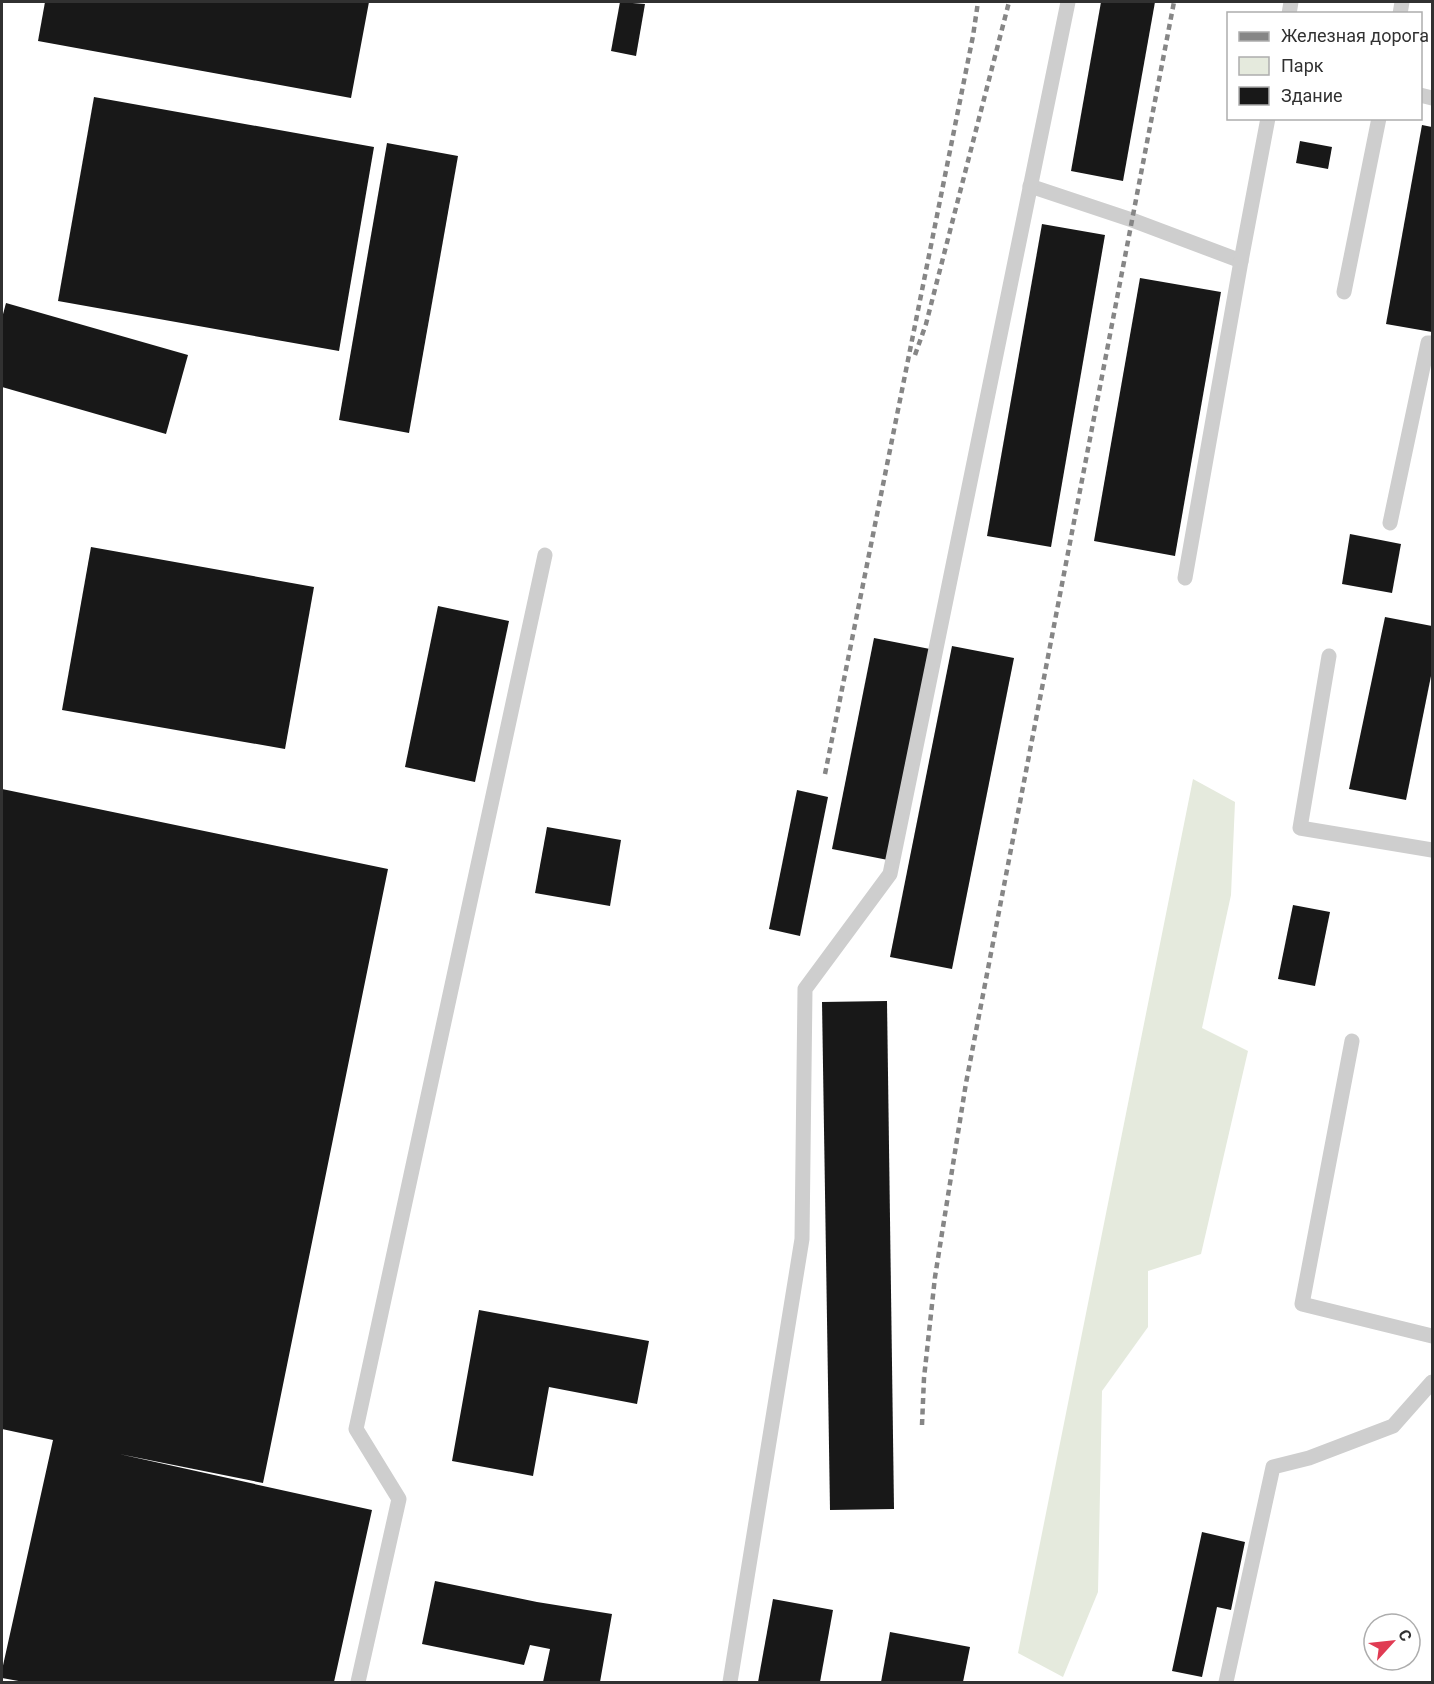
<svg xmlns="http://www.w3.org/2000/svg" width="1434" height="1684" font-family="Roboto,sans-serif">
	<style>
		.green { fill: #e5eadd }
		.building { fill: #181818 }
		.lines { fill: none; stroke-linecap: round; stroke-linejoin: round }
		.lane { stroke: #cecece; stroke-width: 15 }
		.rail { stroke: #868686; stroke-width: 4.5; stroke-dasharray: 6 4.5; stroke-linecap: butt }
	</style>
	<rect width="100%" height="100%" fill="#fff"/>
	<polygon class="green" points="1193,779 1235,802 1231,895 1202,1028 1248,1051 1201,1254 1148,1271 1148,1327 1102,1391 1098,1592 1063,1677 1018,1653"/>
	<g class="building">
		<polygon points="45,2 369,2 351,98 38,41"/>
		<polygon points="620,2 645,4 636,56 611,51"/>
		<polygon points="1101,2 1155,2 1123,181 1071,171"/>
		<polygon points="94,97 374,147 339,351 58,301"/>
		<polygon points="1422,125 1432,127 1432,332 1386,324"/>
		<polygon points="1300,141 1332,147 1328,169 1296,163"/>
		<polygon points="387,143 458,156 409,433 339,420"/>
		<polygon points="1042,224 1105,235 1051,547 987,536"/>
		<polygon points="1140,278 1221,292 1175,556 1094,541"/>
		<polygon points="6,303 188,355 166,434 2,387 2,318"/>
		<polygon points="1350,534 1401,544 1392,593 1342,584"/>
		<polygon points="91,547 314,587 285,749 62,710"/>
		<polygon points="438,606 509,621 475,782 405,767"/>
		<polygon points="1385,617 1432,626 1432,671 1406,800 1349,789"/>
		<polygon points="874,638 930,649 888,860 832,849"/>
		<polygon points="952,646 1014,658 952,969 890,957"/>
		<polygon points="2,789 388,869 263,1483 119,1454 372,1510 334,1682 24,1682 2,1678 2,1670 53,1440 2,1429"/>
		<polygon points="797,790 828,797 800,936 769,929"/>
		<polygon points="547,827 621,840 610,906 535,893"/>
		<polygon points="1293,905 1330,912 1315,986 1278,979"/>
		<polygon points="887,1001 894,1509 830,1510 822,1002"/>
		<polygon points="479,1310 649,1341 637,1404 549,1387 533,1476 452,1461"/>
		<polygon points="1202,1532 1245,1542 1231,1610 1217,1607 1202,1677 1172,1671"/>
		<polygon points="435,1581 537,1602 612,1614 600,1682 543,1682 550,1649 530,1645 524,1665 422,1644"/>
		<polygon points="773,1599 833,1610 820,1682 758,1682"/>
		<polygon points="890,1632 970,1647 963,1682 881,1682"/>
	</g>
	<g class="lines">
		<g class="lane">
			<polyline points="1289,14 1291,2"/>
			<polyline points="1400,14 1402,2"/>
			<polyline points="1420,95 1432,98"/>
			<polyline points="1030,186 1132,220 1241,261"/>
			<polyline points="1344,292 1379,118"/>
			<polyline points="1390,523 1428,343 1432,343"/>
			<polyline points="1185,578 1241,261 1268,118"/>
			<polyline points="1329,656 1300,828 1432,850"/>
			<polyline points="1352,1041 1302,1304 1432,1336"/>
			<polyline points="358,1682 399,1499 356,1429 545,555"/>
			<polyline points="730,1682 802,1239 805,989 890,874 1068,2"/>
			<polyline points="1226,1682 1273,1467 1309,1458 1393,1426 1432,1382"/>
		</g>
		<g class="rail">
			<polyline points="915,355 926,324 1009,2"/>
			<polyline points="825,774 973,36 978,2"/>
			<polyline points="922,1425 924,1378 935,1277 966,1083 1174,2"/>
		</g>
	</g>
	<rect width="1434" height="1684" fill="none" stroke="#313131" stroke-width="6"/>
	<rect x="1227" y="12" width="195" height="108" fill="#ffffff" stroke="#adadad" stroke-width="1.5"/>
	<rect x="1239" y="32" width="30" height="9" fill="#868686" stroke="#adadad" stroke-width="1.5"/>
	<text x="1281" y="42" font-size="18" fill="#313131">Железная дорога</text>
	<rect x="1239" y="57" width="30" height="18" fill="#e5eadd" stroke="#adadad" stroke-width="1.5"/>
	<text x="1281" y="72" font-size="18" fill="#313131">Парк</text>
	<rect x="1239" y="87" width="30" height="18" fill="#181818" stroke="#adadad" stroke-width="1.5"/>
	<text x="1281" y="102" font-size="18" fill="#313131">Здание</text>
	<g transform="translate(1392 1642) rotate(63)"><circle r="28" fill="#ffffff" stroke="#adadad" stroke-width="1.5"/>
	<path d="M0-4.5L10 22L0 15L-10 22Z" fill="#e03b53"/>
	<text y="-9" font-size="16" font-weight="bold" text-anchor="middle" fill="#313131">С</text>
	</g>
</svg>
